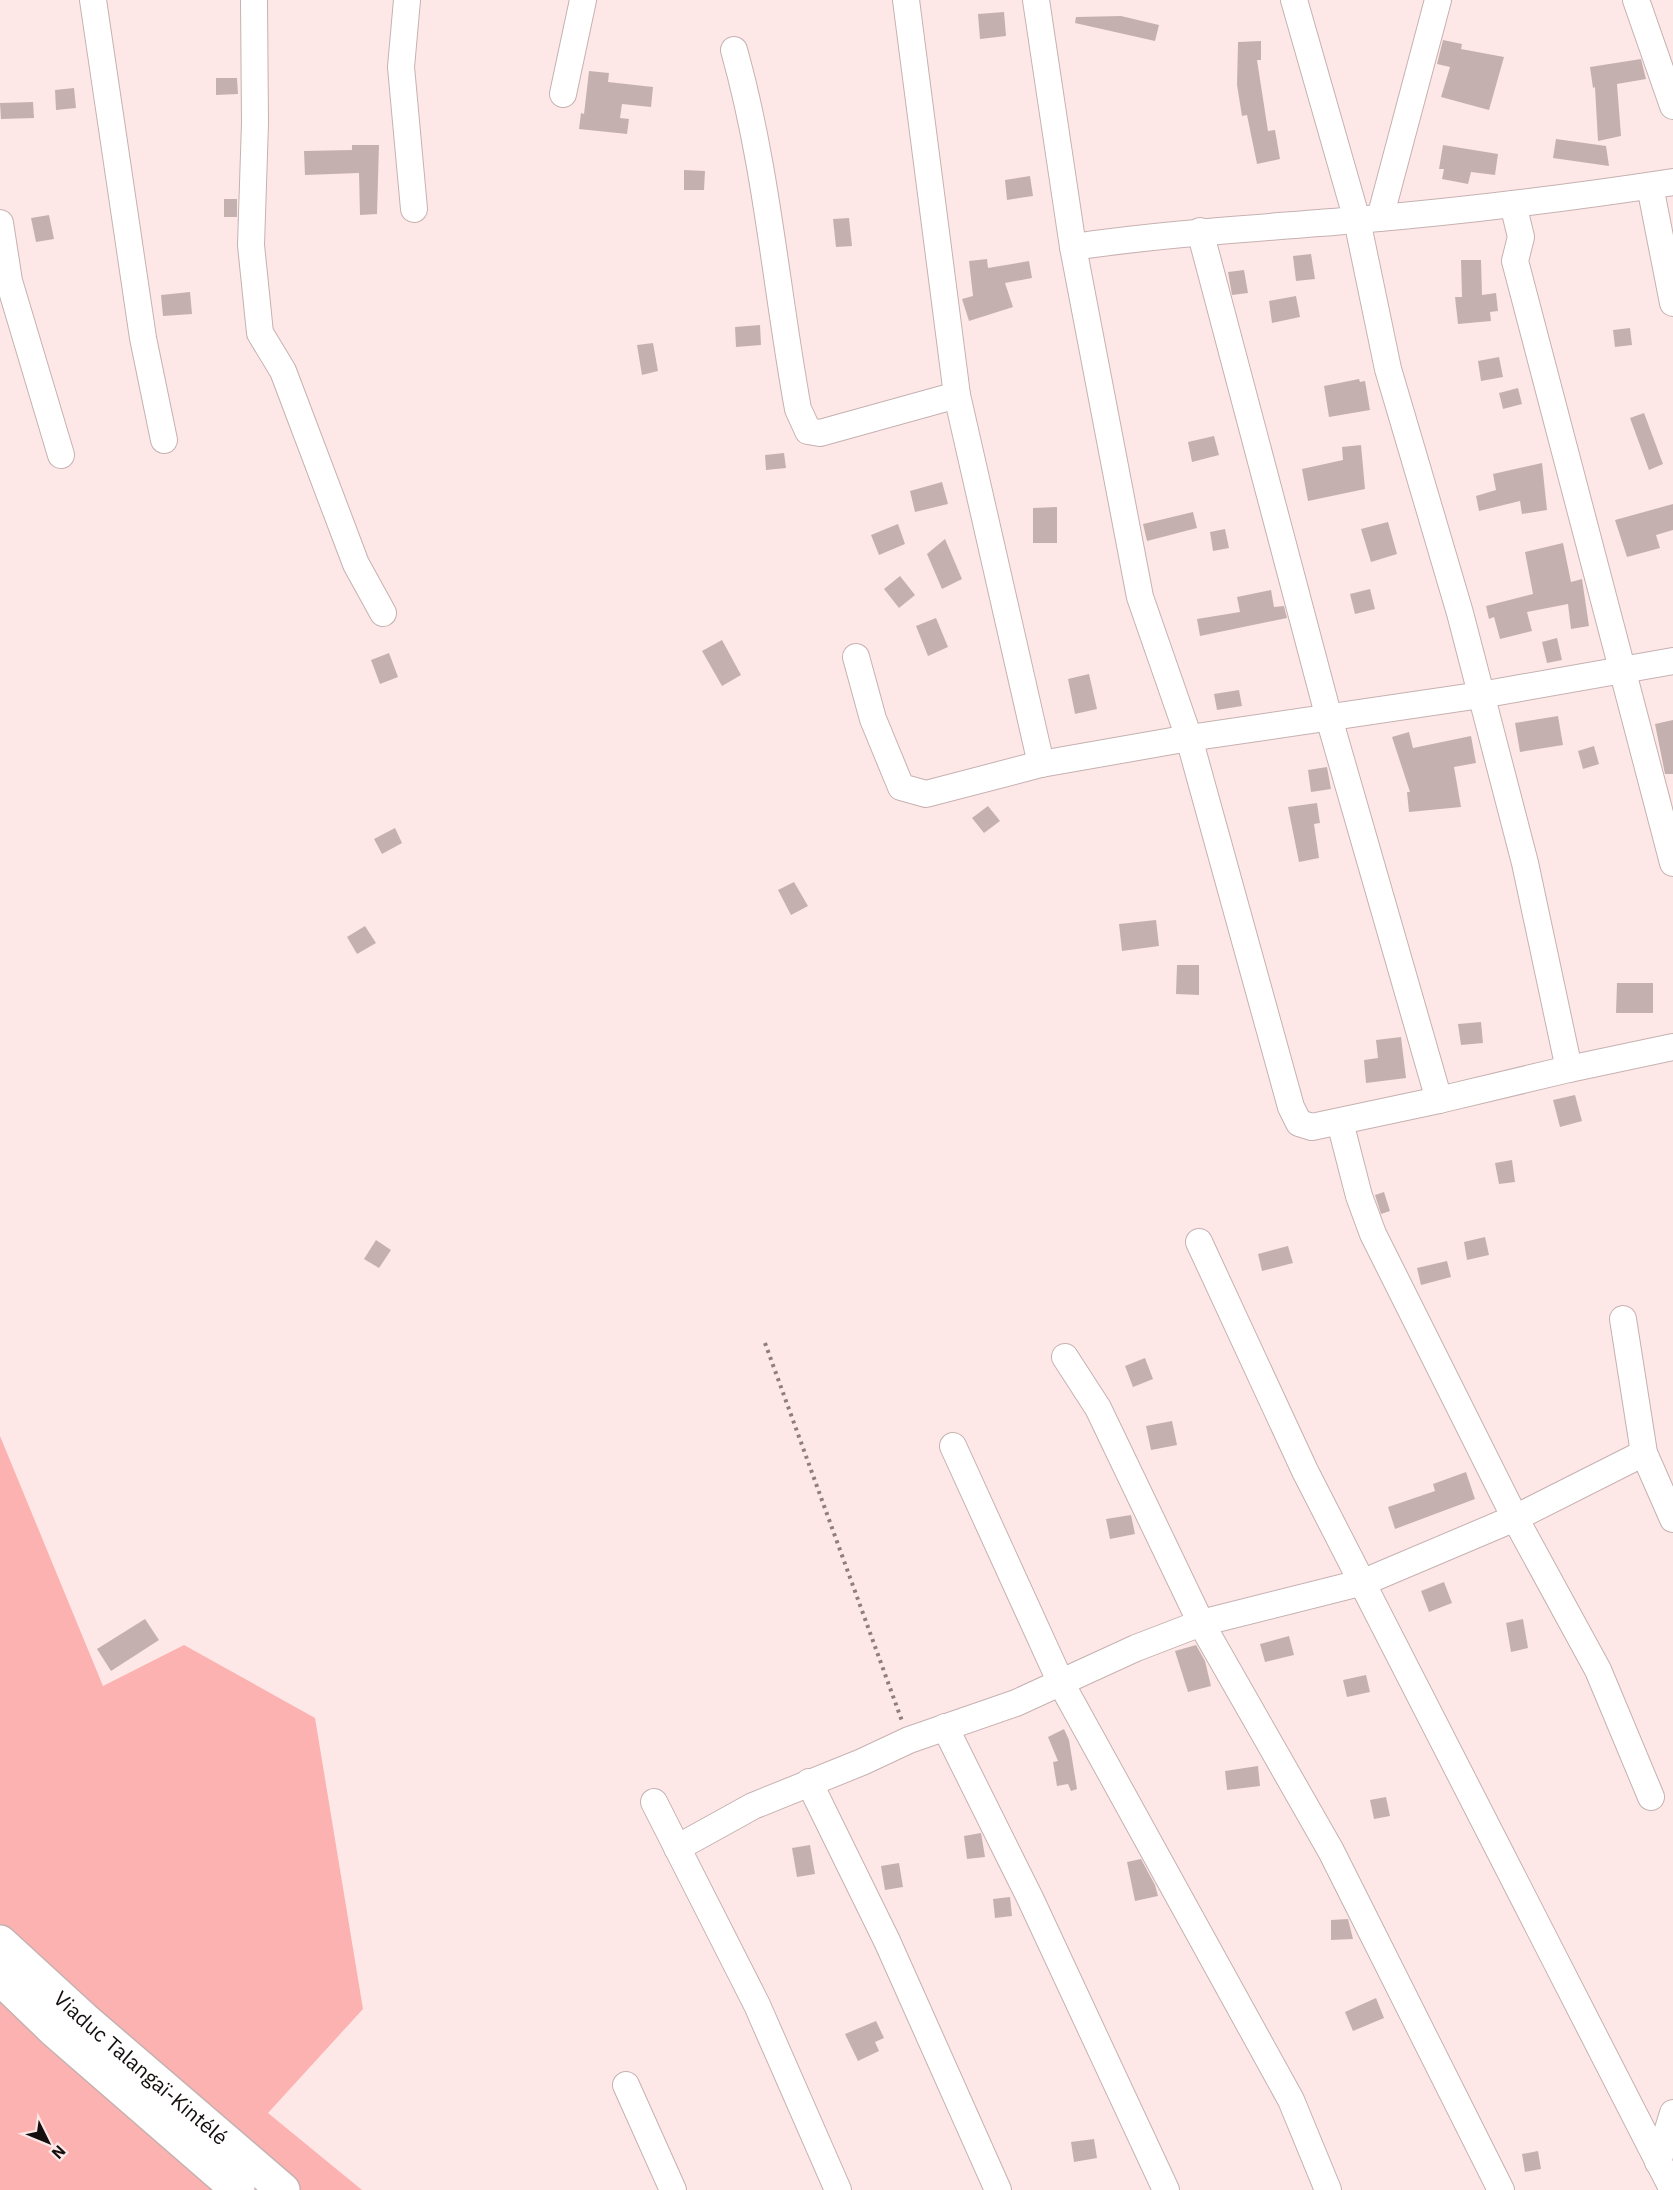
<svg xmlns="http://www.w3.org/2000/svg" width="1673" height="2190" font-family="'IBM Plex Sans',sans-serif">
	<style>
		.green { fill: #fcb2b0 }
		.building { fill: #c5b0b0 }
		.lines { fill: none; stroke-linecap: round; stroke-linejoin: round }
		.minor-casing { stroke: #c6b1b1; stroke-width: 28 }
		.highway-casing { stroke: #c6b1b1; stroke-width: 36 }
		.path { stroke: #8d7f7e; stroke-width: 4; stroke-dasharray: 3 4.5; stroke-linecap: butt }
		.minor { stroke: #fff; stroke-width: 26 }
		.highway { stroke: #fff; stroke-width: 33 }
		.labels { text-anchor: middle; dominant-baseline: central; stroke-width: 4.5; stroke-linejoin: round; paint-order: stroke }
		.street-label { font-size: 21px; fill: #160f0f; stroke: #fee8e7 }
	</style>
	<rect width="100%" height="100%" fill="#fee8e7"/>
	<polygon class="green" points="0,1436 103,1686 184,1645 315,1718 363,2009 268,2113 362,2190 0,2190"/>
	<g class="building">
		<polygon points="1004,12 1006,36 980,39 978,14"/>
		<polygon points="1121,16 1159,25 1155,41 1075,23 1076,17"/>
		<polygon points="1443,40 1462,44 1461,49 1504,57 1489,110 1441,97 1450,67 1437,64"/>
		<polygon points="1261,41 1261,60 1257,60 1268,131 1275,130 1280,159 1257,164 1247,115 1242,116 1237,85 1238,42"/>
		<polygon points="1641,59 1646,79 1617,84 1621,136 1598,141 1595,87 1593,88 1590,67"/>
		<polygon points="589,71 609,73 608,82 653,87 651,107 622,104 620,118 629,119 627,134 579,129 581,113 584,114"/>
		<polygon points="216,78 237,78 238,94 216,95"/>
		<polygon points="74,88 76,108 56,110 55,90"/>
		<polygon points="33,102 34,118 1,119 0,103"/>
		<polygon points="1556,139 1606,146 1609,166 1553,158"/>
		<polygon points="352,145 379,145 377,214 360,215 359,173 305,175 304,151 352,150"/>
		<polygon points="1443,145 1498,154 1495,175 1471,172 1468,184 1442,179 1444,169 1439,169"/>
		<polygon points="684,170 705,171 704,190 684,190"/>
		<polygon points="1030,176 1033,196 1007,200 1005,180"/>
		<rect x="224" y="199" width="13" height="18"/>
		<polygon points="49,215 54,239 36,242 31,218"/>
		<polygon points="849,218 852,246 836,247 833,219"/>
		<polygon points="1311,254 1315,279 1296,281 1293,256"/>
		<polygon points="987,259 988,268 1029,261 1032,278 1005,283 1013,307 969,321 962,299 973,296 969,261"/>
		<polygon points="1461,260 1481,260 1482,295 1496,293 1498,311 1490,312 1491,321 1458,324 1455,297 1462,297"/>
		<polygon points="1244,270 1248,293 1232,295 1228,272"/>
		<polygon points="190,292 192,314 163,316 161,295"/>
		<polygon points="1296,296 1300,317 1272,323 1269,301"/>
		<polygon points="760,325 761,345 736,347 735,327"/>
		<polygon points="1630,328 1632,345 1615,347 1613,330"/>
		<polygon points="653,343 658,371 642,375 637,345"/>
		<polygon points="1499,357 1503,377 1481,381 1478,361"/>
		<polygon points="1359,379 1360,382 1365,381 1370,410 1329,417 1324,386"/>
		<polygon points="1518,388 1522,404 1503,409 1499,393"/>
		<polygon points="1644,413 1663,464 1649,470 1630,418"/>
		<polygon points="1214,436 1219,455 1192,462 1188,442"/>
		<polygon points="1361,445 1365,489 1308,501 1302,469 1343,460 1342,447"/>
		<polygon points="784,453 786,468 766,470 765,455"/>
		<polygon points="1542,463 1547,510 1522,514 1520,501 1479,511 1476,496 1496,490 1493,474"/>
		<polygon points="942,482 948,504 915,512 910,491"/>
		<polygon points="1673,504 1673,530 1656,535 1660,548 1627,557 1615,520"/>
		<polygon points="1057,507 1057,543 1033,543 1033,508"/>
		<polygon points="1193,512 1197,528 1147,541 1143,524"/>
		<polygon points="1388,522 1397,554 1371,562 1361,529"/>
		<polygon points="898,524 905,544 879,555 871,535"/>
		<polygon points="1225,529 1229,548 1213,551 1210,532"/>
		<polygon points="945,539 962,579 942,589 927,554"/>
		<polygon points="1563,543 1571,582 1582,579 1589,626 1571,629 1568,604 1527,612 1532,631 1500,639 1494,617 1489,619 1486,606 1533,594 1525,552"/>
		<polygon points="900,576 915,595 899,608 884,589"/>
		<polygon points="1370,589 1375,609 1355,614 1350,594"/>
		<polygon points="1271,590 1274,607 1284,606 1287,618 1200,636 1197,619 1240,612 1237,597"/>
		<polygon points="936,618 948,647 928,656 916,626"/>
		<polygon points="1557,638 1562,660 1547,663 1542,642"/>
		<polygon points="722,640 741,675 722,686 702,651"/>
		<polygon points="389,653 398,677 380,684 371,660"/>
		<polygon points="1089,674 1097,709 1075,714 1068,679"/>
		<polygon points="1239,690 1242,706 1217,710 1214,694"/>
		<polygon points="1558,716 1563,745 1520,752 1515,723"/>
		<polygon points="1673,720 1673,774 1665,774 1655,724"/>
		<polygon points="1409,732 1413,748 1471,736 1476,763 1454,767 1461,807 1409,812 1407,792 1410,792 1392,737"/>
		<polygon points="1594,746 1599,764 1583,769 1578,751"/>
		<polygon points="1327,767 1331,789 1311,792 1308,770"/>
		<polygon points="1317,803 1320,823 1314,824 1319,858 1299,862 1288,807"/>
		<polygon points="988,806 1000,821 984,833 972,818"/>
		<polygon points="395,828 402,843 382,854 374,839"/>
		<polygon points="794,882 808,906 791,915 778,890"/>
		<polygon points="1156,920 1159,946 1122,951 1119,924"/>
		<polygon points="365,926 376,943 357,954 347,937"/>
		<polygon points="1177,965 1199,965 1199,995 1176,994"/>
		<polygon points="1617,983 1653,983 1653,1013 1616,1013"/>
		<polygon points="1481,1022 1483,1043 1461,1045 1458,1024"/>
		<polygon points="1401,1037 1406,1078 1366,1083 1364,1060 1378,1058 1376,1040"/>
		<polygon points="1575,1095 1582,1121 1560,1127 1553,1100"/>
		<polygon points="1512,1160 1515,1182 1499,1184 1495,1163"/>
		<polygon points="1384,1192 1390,1211 1381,1214 1375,1195"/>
		<polygon points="1485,1237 1489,1255 1467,1260 1464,1242"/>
		<polygon points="376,1240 391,1250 379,1268 364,1259"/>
		<polygon points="1288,1246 1293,1263 1262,1271 1258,1254"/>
		<polygon points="1447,1261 1451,1277 1421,1285 1417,1268"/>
		<polygon points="1145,1358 1153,1379 1133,1387 1125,1366"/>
		<polygon points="1172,1421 1177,1445 1151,1450 1146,1426"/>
		<polygon points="1466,1472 1475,1499 1395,1529 1388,1507 1435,1491 1433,1484"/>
		<polygon points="1131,1515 1135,1534 1110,1539 1106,1519"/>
		<polygon points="1444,1582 1452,1603 1429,1612 1421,1591"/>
		<polygon points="145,1619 159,1640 111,1671 97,1649"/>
		<polygon points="1523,1619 1528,1648 1511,1652 1506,1623"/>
		<polygon points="1289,1636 1294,1655 1265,1662 1260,1644"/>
		<polygon points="1196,1645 1205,1661 1211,1686 1188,1692 1175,1651"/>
		<polygon points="1366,1675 1370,1692 1347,1697 1343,1680"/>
		<polygon points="1064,1729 1069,1740 1077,1789 1071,1791 1068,1784 1057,1786 1053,1762 1058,1761 1048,1737"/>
		<polygon points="1258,1766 1260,1786 1227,1790 1225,1771"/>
		<polygon points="1386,1797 1390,1816 1374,1819 1370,1800"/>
		<polygon points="981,1833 985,1857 967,1859 964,1836"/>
		<polygon points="810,1845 815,1874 797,1877 792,1848"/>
		<polygon points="1141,1859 1155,1885 1158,1896 1135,1901 1127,1862"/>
		<polygon points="899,1863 903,1887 885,1890 881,1866"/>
		<polygon points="1010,1897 1012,1916 995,1918 993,1899"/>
		<polygon points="1348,1919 1353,1939 1331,1940 1331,1920"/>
		<polygon points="1376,1998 1384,2018 1353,2031 1345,2012"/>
		<polygon points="876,2021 884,2038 875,2042 879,2051 858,2061 845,2034"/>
		<polygon points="1094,2139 1097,2158 1074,2162 1071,2142"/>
		<polygon points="1538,2151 1541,2169 1525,2172 1522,2154"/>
	</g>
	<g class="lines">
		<defs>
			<g id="minor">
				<polyline points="93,0 143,338 164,440"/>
				<polyline points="254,0 255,123 251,245 260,333 283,371 356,564 383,613"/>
				<polyline points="407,0 401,67 414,209"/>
				<polyline points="906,0 957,395 1041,764"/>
				<polyline points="1036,0 1073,247 1140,597 1189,738 1291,1107 1299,1123 1312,1127 1439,1100 1569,1069 1525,863 1460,613 1388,369 1357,220 1294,0"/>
				<polyline points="1636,0 1673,106"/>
				<path d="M734 50C767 167 776 289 798 409L808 431 820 433 957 395"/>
				<polyline points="563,94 583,0"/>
				<polyline points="1650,186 1673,303"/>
				<polyline points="1513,204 1521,237 1515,261 1673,863"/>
				<polyline points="1380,218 1438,0"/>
				<polyline points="0,223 9,281 61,455"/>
				<polyline points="1200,231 1329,718 1439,1100"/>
				<path d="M1073 247C1168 233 1262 228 1357 220 1463 211 1568 198 1673 182"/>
				<polyline points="856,657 873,719 901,787 926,794 1041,764 1189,738 1481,695 1673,661"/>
				<polyline points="1569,1069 1673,1047"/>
				<polyline points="1340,1122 1359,1196 1373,1234 1515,1518 1598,1670 1651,1797"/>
				<polyline points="1199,1242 1305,1471 1673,2190"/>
				<polyline points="1623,1319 1644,1453 1673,1519"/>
				<polyline points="1065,1357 1098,1408 1201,1623 1331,1851 1501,2190"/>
				<polyline points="953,1446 1061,1683 1291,2100 1328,2190"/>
				<polyline points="945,1727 1030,1898 1166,2190"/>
				<polyline points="809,1782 887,1941 998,2190"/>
				<polyline points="654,1802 757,2005 838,2190"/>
				<polyline points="677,1848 753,1806 862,1762 909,1740 1016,1703 1136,1648 1201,1623 1364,1582 1515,1518 1644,1453"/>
				<polyline points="626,2085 673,2190"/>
				<polyline points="1658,2162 1673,2113"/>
			</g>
			<g id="highway">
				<path id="s1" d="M0 1942 84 2019 283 2190"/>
				<polyline points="0,1978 55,2031 238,2190"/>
			</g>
		</defs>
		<use href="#minor" class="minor-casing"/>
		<use href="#highway" class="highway-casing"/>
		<polyline class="path" points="765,1343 902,1721"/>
		<use href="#minor" class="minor"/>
		<use href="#highway" class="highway"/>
	</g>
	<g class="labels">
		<g class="street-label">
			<text stroke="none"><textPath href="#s1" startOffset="189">Viaduc Talangaï-Kintélé</textPath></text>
		</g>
	</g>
	<g transform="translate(48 2142) rotate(133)" stroke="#fee8e7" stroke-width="4.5" paint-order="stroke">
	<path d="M0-4.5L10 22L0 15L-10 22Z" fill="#160f0f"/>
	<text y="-9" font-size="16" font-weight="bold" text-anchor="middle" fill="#160f0f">N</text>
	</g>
</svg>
